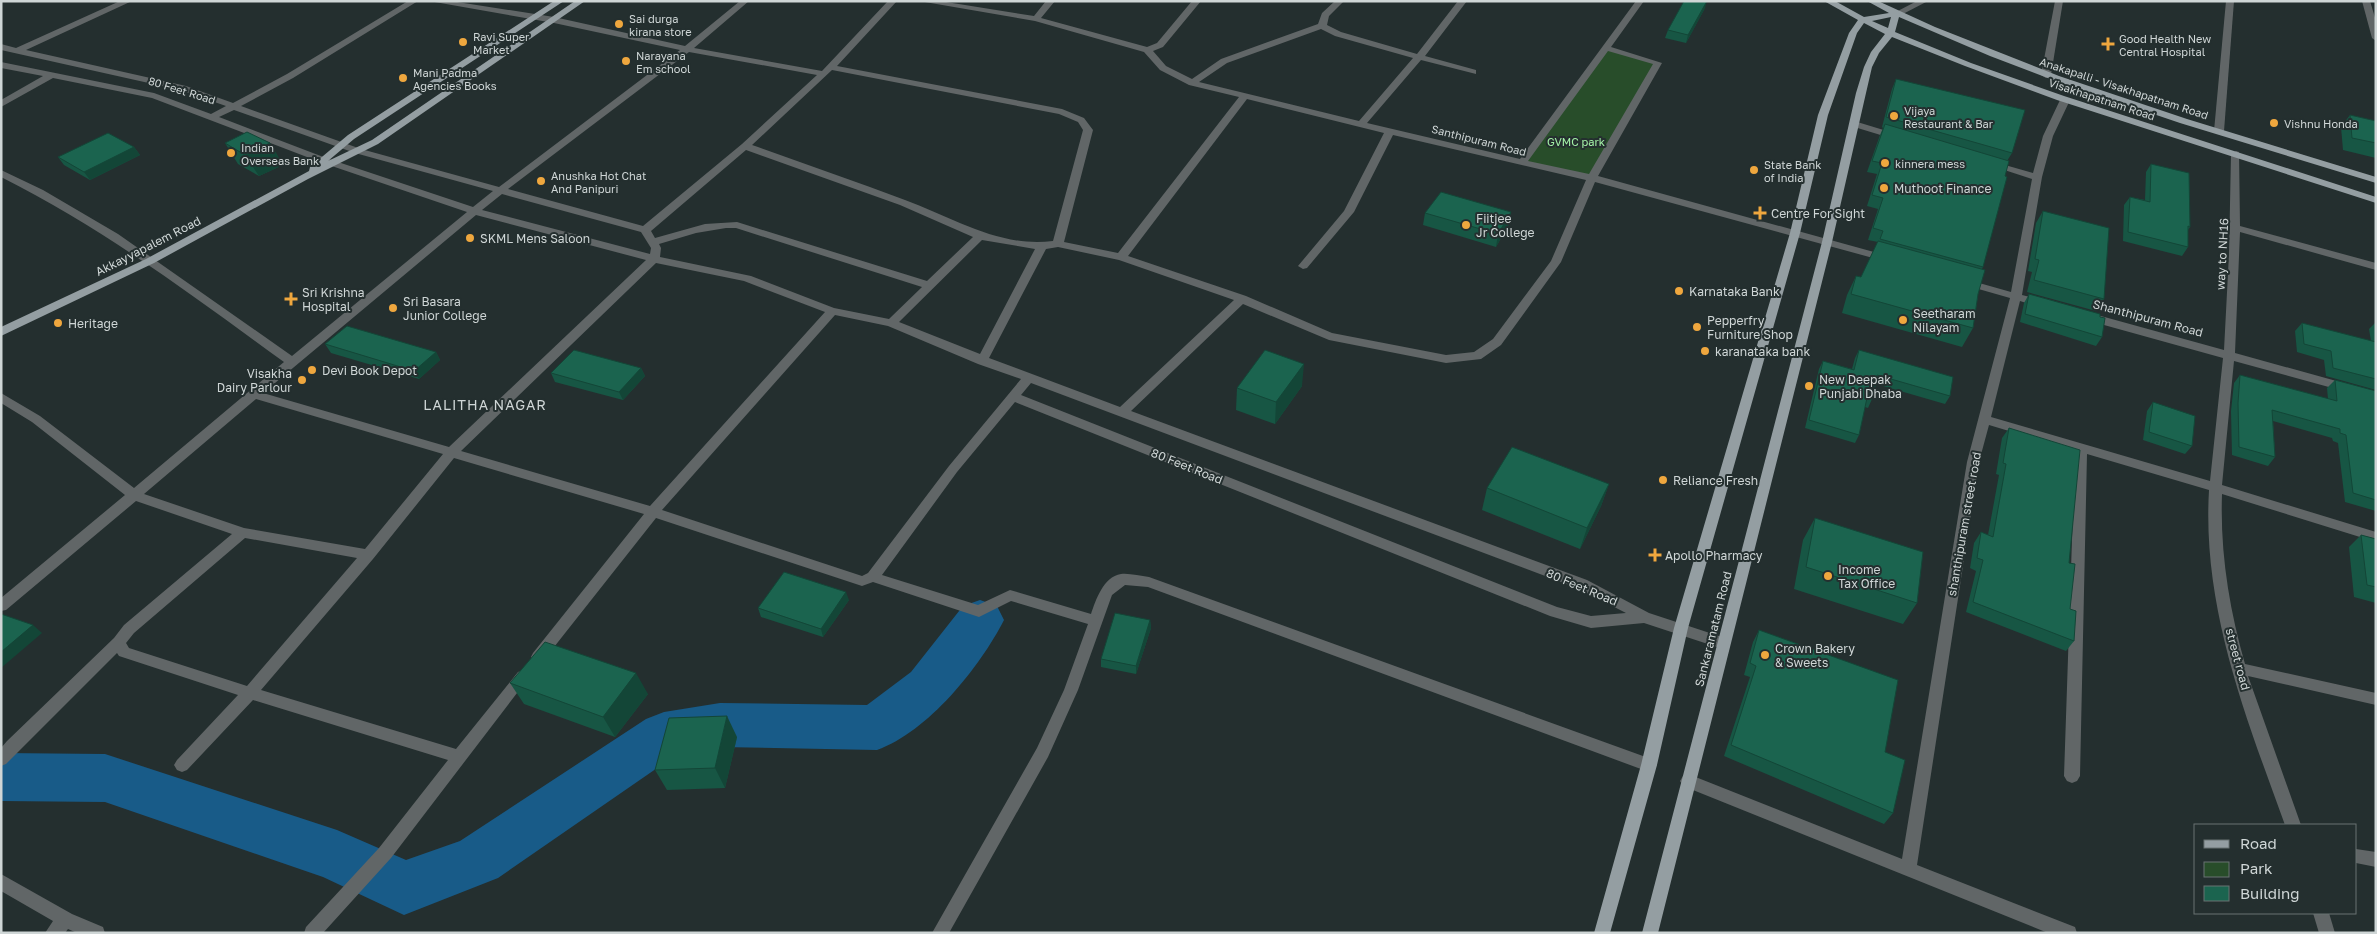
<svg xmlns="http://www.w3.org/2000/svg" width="2377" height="934" font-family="'Golos Text',sans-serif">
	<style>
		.green { fill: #284d2a }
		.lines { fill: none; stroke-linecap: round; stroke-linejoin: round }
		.river { fill: #185b88; fill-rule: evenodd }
		.minor { fill: #616667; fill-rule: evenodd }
		.major { fill: #949ea2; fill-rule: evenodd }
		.wall { fill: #175644 }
		.shaded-wall { fill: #134637 }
		.building { fill: #1b644f; stroke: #134637 }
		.poi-dot { fill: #efa73e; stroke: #242f2f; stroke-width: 2 }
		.labels { text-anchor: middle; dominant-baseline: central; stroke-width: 4; stroke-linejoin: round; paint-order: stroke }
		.far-poi-label { font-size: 11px; fill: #cfd6d6; stroke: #242f2f; text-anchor: start }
		.far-street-label { font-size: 11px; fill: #cfd6d6; stroke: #242f2f }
		.far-park-label { font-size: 11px; fill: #a4f2a7; stroke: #242f2f }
		.poi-label { font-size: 12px; fill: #cfd6d6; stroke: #242f2f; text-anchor: start }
		.street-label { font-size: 12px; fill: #cfd6d6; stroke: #242f2f }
		.neighbourhood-label { font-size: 14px; letter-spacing: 1px; fill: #cfd6d6; stroke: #242f2f }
	</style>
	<rect width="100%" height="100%" fill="#242f2f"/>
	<polygon class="green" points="1606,48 1658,63 1592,178 1522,163"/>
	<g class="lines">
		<path class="river" d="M980 600 997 606 1004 620C980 667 928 732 877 750L720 747 676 755 498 878 404 915 323 877 105 802 1 801V753L105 754 337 830 406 860 460 841 646 719 664 712 720 703 867 705 911 672 963 606Z"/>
		<g class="minor">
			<path d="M120 1H132L26 50 186 86 233 103 287 74 408 1H418L293 78 241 106 361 149 499 187 680 50 554 23 429 1H451L554 17 685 46 740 1H749L694 48 822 71 888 1H897L837 66 1062 109 1084 118 1093 130 1064 242 1118 253 1239 97 1189 85 1160 70 1144 52 1035 21 919 1H940L1034 16 1046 1H1055L1041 18 1147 47 1157 43 1192 1H1201L1163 47 1153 51 1166 66 1192 79 1221 59 1318 24 1322 13 1335 1H1344L1329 16 1327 25 1341 32 1417 54 1458 1H1467L1425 56 1476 70V74L1421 60 1367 123 1520 159 1636 1H1644L1611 47 1662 63 1598 176 1892 257 1893 259 1892 261H1884L1595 182 1561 262 1501 345 1481 359 1446 363 1329 340 1243 304 1131 411 1587 580 1649 613 1728 639 1730 643 1728 647 1723 649 1644 623 1591 628 1550 616 1015 402 957 472 882 575 978 605 1010 590 1091 614C1096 600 1103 577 1121 574 1129 573 1140 576 1149 577L1654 760 1657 765 1654 770 1649 772 1148 587 1125 585 1112 595 1078 690 1048 757 949 933H932L1037 748 1064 690 1088 624 1011 601 979 617 873 582 862 586 656 518 543 661 538 663 533 661 531 657 533 653 644 514 454 458 373 559 261 690 456 749 518 672 523 670 528 672 530 676 391 858 323 933H304L306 927 379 848 448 760 253 700 187 770 182 772 177 770 174 765 177 760 238 695 119 656 117 653 6 764 1 766V748L7 741 114 638 124 625 232 534 136 501 6 610 1 611V598L125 495 32 422 1 403V393L40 416 134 488 284 362C193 296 103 228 1 177V170L43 190 118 234 292 356 467 212 320 162 152 98 53 78 1 107V100L43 76 1 68V62L154 93 211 114 226 106 180 90 1 50V44L16 48ZM1321 29 1335 36 1413 58 1359 121 1199 82 1227 63ZM1608 51 1653 64 1589 174 1528 161ZM689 52 817 75 742 144 643 226 508 189ZM832 70 1059 114 1078 122 1083 130 1053 241C1000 248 954 218 905 200 854 181 803 163 752 145ZM1247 99 1384 133 1344 211 1298 266 1303 269 1307 268 1354 212 1393 135 1586 180 1551 261 1493 339 1474 352 1446 355 1332 333 1246 296 1128 256ZM234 110 355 153 493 191 473 207 326 158 219 117ZM746 150 900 205 973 237 927 281 737 222 705 224 655 238 651 231ZM502 194 641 232 651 248 650 254 482 210ZM476 215 646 260 449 447 263 393ZM726 228H736L922 287 889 319 834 308 751 276 660 257 661 248 659 244 696 233ZM982 240 1035 249 980 354 899 322ZM1058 247 1119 260 1234 300 1120 407 989 358 1046 249ZM656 263 744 281 825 312 650 506 461 451ZM835 315 888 326 978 364 1021 379 949 466 868 573 862 576 662 510ZM1031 383 1577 588 1626 613 1591 616 1557 607 1021 395ZM256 399 443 454 365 549 244 528 144 494ZM245 538 357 558 247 686 129 648 126 643 134 633Z"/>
			<polygon points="1917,1 1928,1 1899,16 1892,14"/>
			<polygon points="2055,1 2063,1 2051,75 2046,78 2041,75"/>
			<polygon points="2226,1 2234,1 2224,131 2219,134 2214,131"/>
			<polygon points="2362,1 2370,1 2376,21 2376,41 2372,38"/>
			<path d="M2065 97 2070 100 2053 136 2042 177 2022 295 2046 301 2048 304 2042 308 2020 301 1991 417 2210 481 2223 358 2086 320 2084 317 2090 313 2224 350 2229 254 2231 154 2236 151 2239 152 2240 226 2376 263V270L2240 232 2235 353 2376 392V400L2234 361 2222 485 2376 532V542L2222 494C2220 552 2229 608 2245 664L2376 693V705L2248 676 2301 825H2285C2246 717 2202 608 2209 490L2087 454 2080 776 2077 781 2072 783 2067 781 2064 776 2075 451 1989 425 1979 462 1917 865 2075 927 2077 933H2048L1683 786 1680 781 1683 776 1688 774 1902 859 1967 462 2010 298 1961 284 1960 282 1965 279 2011 292 2032 179 1986 164 1991 161 2033 173 2043 136 2060 100Z"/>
			<polygon points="1854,121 1900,135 1902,137 1897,140 1851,126 1849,124"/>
			<polygon points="2356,849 2376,852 2376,867 2356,863"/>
			<polygon points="1,874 72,914 103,927 105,933 77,933 68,929 65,933 45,933 53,921 1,891"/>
			<polygon points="2313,913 2329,913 2335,933 2319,933"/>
		</g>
		<g class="major">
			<polygon points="554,1 564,1 354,139 328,161 372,140 575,1 585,1 378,144 308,179 154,263 1,336 1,327 146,259 309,171 310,167 348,135"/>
			<path d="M1824 1H1835L1864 17 1889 13 1867 1H1878L1935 27 2059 76 2187 119 2376 177V183L2180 123 2053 80 1990 56 1899 17 1895 32 1971 63 2064 96 2376 197V203L2057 100 1965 66 1892 37 1879 53 1872 67 1866 93 1832 242 1658 933H1642L1822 242 1856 93 1864 67 1871 52 1885 34 1864 23 1857 33 1828 115 1800 233 1688 628 1657 765 1610 933H1594L1641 765 1674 628 1790 233 1818 115 1849 33 1858 20ZM1891 17 1888 28 1872 21Z"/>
		</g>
	</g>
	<g class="wall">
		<polygon points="1705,8 1686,43 1665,38 1668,30"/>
		<polygon points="1896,79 2012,153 2007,161 2005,176 1983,267 1982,269 1973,328 1962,347 1842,313 1847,295 1856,276 1861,277 1878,242 1868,240 1878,209 1867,206 1877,174 1867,172 1880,135 1883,128 1882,127 1892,89"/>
		<polygon points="2350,115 2376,121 2376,158 2343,150 2341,127"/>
		<polygon points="225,143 270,143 283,165 259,176 238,164"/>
		<polygon points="134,147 140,155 90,180 64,165 58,157"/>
		<polygon points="2151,164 2190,227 2188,230 2188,247 2182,256 2123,241 2124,205 2130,197 2145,200 2146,172"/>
		<polygon points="2043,211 2104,299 2096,311 2027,292 2032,272 2028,271 2036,223"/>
		<polygon points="1511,212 1509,224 1496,247 1423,225 1425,213"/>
		<polygon points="2029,294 2102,337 2096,346 2020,322 2024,303"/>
		<polygon points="2376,322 2376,390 2326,376 2324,360 2297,352 2295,331 2302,323 2371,341 2369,329"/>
		<polygon points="325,344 436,352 440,360 419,379 331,353"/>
		<polygon points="1859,350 1950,396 1945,404 1876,384 1872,399 1868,408 1865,407 1859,435 1855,443 1805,428 1819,369 1823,361 1852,369 1855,358"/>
		<polygon points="641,368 645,376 623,400 555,382 551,373"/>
		<polygon points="2240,375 2328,399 2327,388 2335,380 2376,391 2376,511 2345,502 2338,443 2333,441 2332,438 2273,421 2275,457 2268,466 2232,455 2231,411 2234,383"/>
		<polygon points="1302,386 1275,424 1236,410 1237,388"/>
		<polygon points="2153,402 2192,446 2185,454 2143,440 2147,411"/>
		<polygon points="2009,428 2069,563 2070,609 2074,641 2066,651 1966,612 1976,571 1970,568 1974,543 1981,532 1988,535 1999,475 1996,474 2002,438"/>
		<polygon points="1609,484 1601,506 1580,549 1482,510 1487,488"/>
		<polygon points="1815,518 1917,603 1903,624 1794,589 1803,540"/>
		<polygon points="2361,535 2376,539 2376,603 2354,597 2349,547"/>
		<polygon points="849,600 823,637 761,617 758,608"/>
		<polygon points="1150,620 1151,628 1136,674 1101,667 1101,659"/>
		<polygon points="1759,630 1885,752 1893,813 1884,824 1724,756 1750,677 1744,675 1753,642"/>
		<polygon points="510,683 648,694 615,737 524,704"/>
		<polygon points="737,737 725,788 667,790 655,770"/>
	</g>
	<g class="shaded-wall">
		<polygon points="1707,1 1705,8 1686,43 1688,35"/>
		<polygon points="270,143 283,165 259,176 245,155"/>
		<polygon points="134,147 140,155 90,180 84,172"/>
		<polygon points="1511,212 1509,224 1496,247 1498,234"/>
		<polygon points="436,352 440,360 419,379 414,371"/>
		<polygon points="1304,364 1302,386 1275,424 1276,402"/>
		<polygon points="641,368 645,376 623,400 619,392"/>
		<polygon points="1609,484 1601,506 1580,549 1587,528"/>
		<polygon points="846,592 849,600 823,637 821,629"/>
		<polygon points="1150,620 1151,628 1136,674 1136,666"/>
		<polygon points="33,625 42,633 1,668 1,652"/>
		<polygon points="636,673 648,694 615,737 603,717"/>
		<polygon points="727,716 737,737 725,788 715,768"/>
	</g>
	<g class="building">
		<polygon points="1684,1 1707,1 1688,35 1668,30"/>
		<polygon points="1896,79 2025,110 2012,153 1886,117"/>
		<polygon points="2350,115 2376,121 2376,143 2352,138"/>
		<polygon points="1885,124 2009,161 2005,176 2007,177 1983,267 1880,239 1883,231 1873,228 1883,198 1872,195 1882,163 1872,161"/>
		<polygon points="247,132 270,143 245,155 225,143"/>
		<polygon points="108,133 134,147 84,172 58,157"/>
		<polygon points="2151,164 2189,173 2190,227 2188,226 2188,247 2128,232 2130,197 2150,202"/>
		<polygon points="1441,192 1511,212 1498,234 1425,213"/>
		<polygon points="2043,211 2109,228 2104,299 2034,280 2039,260 2035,259"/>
		<polygon points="1878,241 1985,270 1978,294 1973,328 1851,294 1856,276 1861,277"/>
		<polygon points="2029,294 2100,314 2100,317 2105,318 2102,337 2025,314"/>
		<polygon points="2302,323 2376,342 2376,379 2333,368 2331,351 2304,344"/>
		<polygon points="347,326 436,352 414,371 325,344"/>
		<polygon points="574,350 641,368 619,392 551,373"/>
		<polygon points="1265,350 1304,364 1276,402 1237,388"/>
		<polygon points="1859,350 1953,377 1950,396 1877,375 1872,399 1867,398 1859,435 1809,420 1823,361 1854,370"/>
		<polygon points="2240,375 2337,401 2335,380 2376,391 2376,500 2353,493 2346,435 2340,433 2340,429 2272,410 2275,457 2239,447 2238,403"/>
		<polygon points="2153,402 2195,416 2192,446 2149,432"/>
		<polygon points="2009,428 2080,450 2069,563 2075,564 2070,609 2076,611 2074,641 1973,602 1983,560 1977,558 1981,532 1993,537 2006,464 2003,463"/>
		<polygon points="1512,447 1609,484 1587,528 1487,488"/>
		<polygon points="1815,518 1923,552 1917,603 1806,567"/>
		<polygon points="2361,535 2376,539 2376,587 2367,585"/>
		<polygon points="784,572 846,592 821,629 758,608"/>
		<polygon points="1115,613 1150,620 1136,666 1101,659"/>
		<polygon points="1,614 33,625 1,652"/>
		<polygon points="1759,630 1898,680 1885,752 1905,760 1893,813 1731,745 1756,666 1750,663"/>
		<polygon points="545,642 636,673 603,717 510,683"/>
		<polygon points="727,716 715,768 655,770 669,718"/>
	</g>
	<g class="poi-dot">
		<circle cx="619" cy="24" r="5"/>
		<circle cx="463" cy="42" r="5"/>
		<path d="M2105.5 36.5h5v5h5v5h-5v5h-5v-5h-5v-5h5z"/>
		<circle cx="626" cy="61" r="5"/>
		<circle cx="403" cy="78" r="5"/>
		<circle cx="1894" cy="116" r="5"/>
		<circle cx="2274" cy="123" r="5"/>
		<circle cx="231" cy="153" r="5"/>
		<circle cx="1885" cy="163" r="5"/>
		<circle cx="1754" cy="170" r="5"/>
		<circle cx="541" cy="181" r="5"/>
		<circle cx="1884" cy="188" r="5"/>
		<path d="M1757.5 205.5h5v5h5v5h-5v5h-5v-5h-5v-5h5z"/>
		<circle cx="1466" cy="225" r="5"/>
		<circle cx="470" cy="238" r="5"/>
		<circle cx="1679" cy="291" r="5"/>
		<path d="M288.5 291.5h5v5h5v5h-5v5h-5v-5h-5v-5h5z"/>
		<circle cx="393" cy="308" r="5"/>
		<circle cx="1903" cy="320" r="5"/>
		<circle cx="58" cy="323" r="5"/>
		<circle cx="1697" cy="327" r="5"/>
		<circle cx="1705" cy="351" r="5"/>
		<circle cx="312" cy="370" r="5"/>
		<circle cx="302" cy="380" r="5"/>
		<circle cx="1809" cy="386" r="5"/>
		<circle cx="1663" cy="480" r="5"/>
		<path d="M1652.5 547.5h5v5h5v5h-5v5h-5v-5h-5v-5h5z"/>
		<circle cx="1828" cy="576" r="5"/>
		<circle cx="1765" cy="655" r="5"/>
	</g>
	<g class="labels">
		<g class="far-poi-label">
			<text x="629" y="18">Sai durga<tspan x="629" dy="13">kirana store</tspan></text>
			<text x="473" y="36">Ravi Super<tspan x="473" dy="13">Market</tspan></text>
			<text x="2119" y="38">Good Health New<tspan x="2119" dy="13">Central Hospital</tspan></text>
			<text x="636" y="55">Narayana<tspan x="636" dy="13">Em school</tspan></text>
			<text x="413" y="72">Mani Padma<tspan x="413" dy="13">Agencies Books</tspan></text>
			<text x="1904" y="110">Vijaya<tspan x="1904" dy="13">Restaurant &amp; Bar</tspan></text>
			<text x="2284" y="123">Vishnu Honda</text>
			<text x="241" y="147">Indian<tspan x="241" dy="13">Overseas Bank</tspan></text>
			<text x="1895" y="163">kinnera mess</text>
			<text x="1764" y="164">State Bank<tspan x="1764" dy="13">of India</tspan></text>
			<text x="551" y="175">Anushka Hot Chat<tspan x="551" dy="13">And Panipuri</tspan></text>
		</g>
		<g class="far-street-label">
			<text transform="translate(2124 88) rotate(18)">Anakapalli - Visakhapatnam Road</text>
			<text transform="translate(182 90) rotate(17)">80 Feet Road</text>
			<text transform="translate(2102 99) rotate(18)">Visakhapatnam Road</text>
			<text transform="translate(1479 140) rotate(14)">Santhipuram Road</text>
		</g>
		<g class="far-park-label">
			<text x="1576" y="141">GVMC park</text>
		</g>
		<g class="poi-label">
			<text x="1894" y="188">Muthoot Finance</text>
			<text x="1771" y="213">Centre For Sight</text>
			<text x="1476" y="218">Fiitjee<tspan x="1476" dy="14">Jr College</tspan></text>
			<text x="480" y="238">SKML Mens Saloon</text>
			<text x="1689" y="291">Karnataka Bank</text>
			<text x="302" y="292">Sri Krishna<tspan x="302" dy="14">Hospital</tspan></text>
			<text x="403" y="301">Sri Basara<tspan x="403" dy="14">Junior College</tspan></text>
			<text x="1913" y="313">Seetharam<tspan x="1913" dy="14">Nilayam</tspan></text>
			<text x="1707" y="320">Pepperfry<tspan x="1707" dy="14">Furniture Shop</tspan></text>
			<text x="68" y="323">Heritage</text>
			<text x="1715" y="351">karanataka bank</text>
			<text x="322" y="370">Devi Book Depot</text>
			<text x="292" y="373" text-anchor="end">Visakha<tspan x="292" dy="14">Dairy Parlour</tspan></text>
			<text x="1819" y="379">New Deepak<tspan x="1819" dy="14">Punjabi Dhaba</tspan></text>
			<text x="1673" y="480">Reliance Fresh</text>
			<text x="1665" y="555">Apollo Pharmacy</text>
			<text x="1838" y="569">Income<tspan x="1838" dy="14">Tax Office</tspan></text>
			<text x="1775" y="648">Crown Bakery<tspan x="1775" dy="14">&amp; Sweets</tspan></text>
		</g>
		<g class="street-label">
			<text transform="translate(148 246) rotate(-27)">Akkayyapalem Road</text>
			<text transform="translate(2222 254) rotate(-87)">way to NH16</text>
			<text transform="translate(2148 318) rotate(15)">Shanthipuram Road</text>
			<text transform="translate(1187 466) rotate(22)">80 Feet Road</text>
			<text transform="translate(1964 524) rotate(-80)">shanthipuram street road</text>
			<text transform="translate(1582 587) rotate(23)">80 Feet Road</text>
			<text transform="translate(1713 629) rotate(-76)">Sankaramatam Road</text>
			<text transform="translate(2238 659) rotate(75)">street road</text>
		</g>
		<g class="neighbourhood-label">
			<text x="485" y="404">LALITHA NAGAR</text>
		</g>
	</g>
	<rect width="2377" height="934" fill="none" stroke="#cfd6d6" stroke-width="5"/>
	<rect x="2194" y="824" width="162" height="90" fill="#242f2f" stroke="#687272"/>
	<rect x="2204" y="840" width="25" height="8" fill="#949ea2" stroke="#687272"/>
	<text x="2240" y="849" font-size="15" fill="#cfd6d6">Road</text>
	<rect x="2204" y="862" width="25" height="15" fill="#284d2a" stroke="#687272"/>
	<text x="2240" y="874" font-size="15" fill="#cfd6d6">Park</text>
	<rect x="2204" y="886" width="25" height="15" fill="#1b644f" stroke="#687272"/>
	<text x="2240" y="899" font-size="15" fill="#cfd6d6">Building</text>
</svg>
